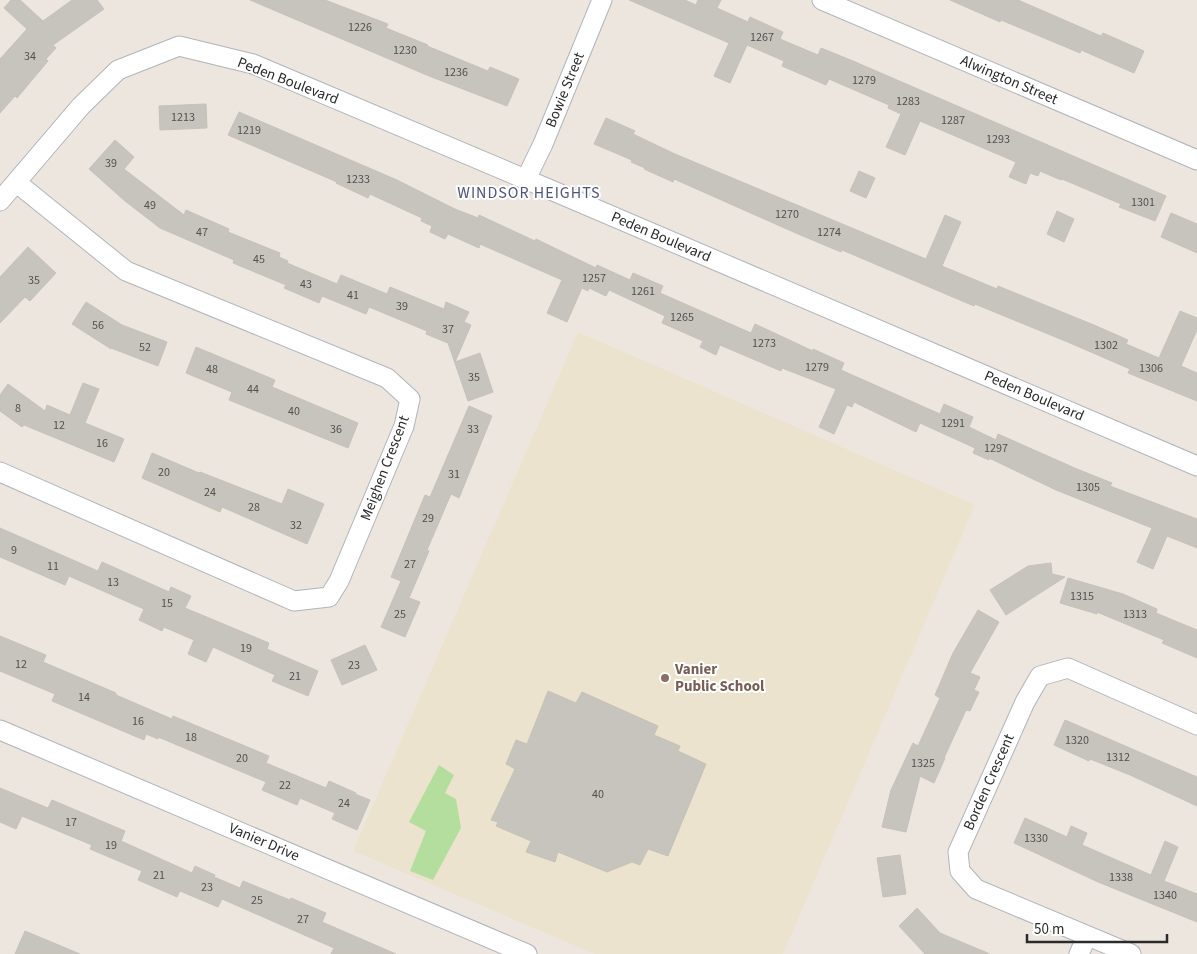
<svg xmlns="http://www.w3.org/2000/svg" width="1197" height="954" font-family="'Source Sans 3',sans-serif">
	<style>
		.education { fill: #ece3cf }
		.green { fill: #b4de9e }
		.building { fill: #c7c3bd; stroke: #c7c2b8 }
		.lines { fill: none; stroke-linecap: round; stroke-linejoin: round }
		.minor-casing { stroke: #b1b4bd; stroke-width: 21 }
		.minor { stroke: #fff; stroke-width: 19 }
		.education-dot { fill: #8d6e63; stroke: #fff; stroke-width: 2 }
		.labels { text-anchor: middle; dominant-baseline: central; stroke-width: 4; stroke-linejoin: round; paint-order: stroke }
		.number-label { font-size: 12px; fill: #525150 }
		.street-label { font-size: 15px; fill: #2b2b2b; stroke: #fff }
		.education-label { font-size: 15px; font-weight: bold; fill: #785e54; stroke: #fff; text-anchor: start }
		.neighbourhood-label { font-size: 16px; letter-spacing: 1px; fill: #4e5579; stroke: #fff }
	</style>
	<rect width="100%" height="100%" fill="#ece6de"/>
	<polygon class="education" points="578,332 975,505 783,954 595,954 353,851"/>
	<polygon class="green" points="439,765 454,775 445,793 456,799 461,828 433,880 410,871 426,831 409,822"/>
	<g class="building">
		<polygon points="11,0 20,0 43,21 72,0 97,0 104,9 53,45 56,48 46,59 48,61 17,98 15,96 0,113 0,59 27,29 4,8"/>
		<polygon points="250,0 325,0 388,24 386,28 428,45 427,46 488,71 490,67 519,79 507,106 429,76"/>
		<polygon points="629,0 685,0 696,5 698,0 721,0 717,8 748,22 750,17 783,32 780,39 818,55 821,48 853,61 1166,196 1155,221 1119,207 1121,204 1062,179 1061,180 1040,171 1038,176 1030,173 1026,184 1009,177 1016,162 920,121 905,155 886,147 901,114 888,108 889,105 829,79 826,85 782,66 784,61 747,45 730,83 714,76 729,43"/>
		<polygon points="950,0 1018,0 1101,36 1103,33 1144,51 1134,73 1081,50 1080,53 1001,20 1000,22"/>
		<polygon points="206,104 207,128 160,130 159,106"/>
		<polygon points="239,112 397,180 455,209 478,218 479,215 535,241 536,239 596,268 597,265 630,280 633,273 663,286 660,293 751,333 755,324 813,351 813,349 844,363 841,370 940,414 944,404 973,417 969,427 996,440 998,434 1077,469 1112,483 1110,486 1197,519 1197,548 1167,536 1153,569 1137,562 1152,528 1056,490 989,458 989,460 973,453 975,448 920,423 916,432 854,402 852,407 847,405 834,434 819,427 836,389 782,368 781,371 720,345 716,355 700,347 703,341 662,323 665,316 609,290 606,296 589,288 588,291 582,288 567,322 547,313 562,280 480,244 479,248 448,234 445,239 430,232 432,226 421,221 422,218 370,194 368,198 336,183 337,182 228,135"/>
		<polygon points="606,118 635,131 633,134 675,154 926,259 945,215 961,222 942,266 997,289 998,286 1094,325 1128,340 1126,344 1159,358 1180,311 1197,318 1197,330 1181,366 1197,373 1197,401 1128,373 1130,369 1070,343 975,304 974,306 842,250 841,252 798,234 674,179 673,182 644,169 645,168 631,162 632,160 594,144"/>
		<polygon points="115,140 134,157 124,169 184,215 186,210 229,229 228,232 280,253 279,257 288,261 287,263 337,284 341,275 387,294 390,287 444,309 446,302 469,312 464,322 471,325 455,362 480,353 493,392 468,401 448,343 426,334 427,331 369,307 366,314 322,296 319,303 284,288 286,285 233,263 234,260 160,228 125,201 89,169"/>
		<polygon points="859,171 875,178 866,198 850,191"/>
		<polygon points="1057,211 1074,219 1064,242 1047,234"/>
		<polygon points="1171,213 1197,224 1197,253 1161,237"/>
		<polygon points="28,247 56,273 30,301 25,297 0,323 0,277"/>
		<polygon points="86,302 122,325 167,342 158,366 111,348 111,349 72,324"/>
		<polygon points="196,347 275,380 272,387 358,423 348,448 229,400 232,392 186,373"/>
		<polygon points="83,383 99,389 85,423 124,439 114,462 24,425 22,427 0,411 0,395 8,384 45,411 47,405 70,415"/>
		<polygon points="469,406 492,416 459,498 451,494 427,550 429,551 409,598 420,602 405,637 381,627 401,581 391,577 425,495 430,497"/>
		<polygon points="152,453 199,473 200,472 282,504 288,489 324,504 307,544 222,507 220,512 142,478"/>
		<polygon points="0,528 98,571 102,562 169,592 171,587 191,596 185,608 269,643 267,649 318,671 308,696 272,681 275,675 213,647 206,662 188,654 194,640 164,627 162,631 139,620 144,609 69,576 65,585 0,557"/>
		<polygon points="1051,563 1052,574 1065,577 1006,615 990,590 1028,566"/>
		<polygon points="1068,578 1123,594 1157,609 1156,613 1197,630 1197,658 1162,643 1164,640 1097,612 1097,614 1060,603"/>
		<polygon points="978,610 999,622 970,673 980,677 974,690 979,692 970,711 966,710 944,758 945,758 934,783 920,776 906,832 882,827 891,790 913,743 918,746 940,698 935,695 953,653"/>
		<polygon points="0,636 46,655 43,662 116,693 116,695 172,719 173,716 269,756 266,763 326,788 329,781 356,793 355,794 370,800 357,830 332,819 335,813 300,798 297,805 262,790 266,782 158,737 158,739 146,734 144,740 52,701 55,694 0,671"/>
		<polygon points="365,645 377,670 342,685 331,660"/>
		<polygon points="548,691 576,703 582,692 658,726 654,735 680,746 678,751 706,764 668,856 648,849 640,865 632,862 607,872 558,852 555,862 526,852 531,841 496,826 498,822 491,820 515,769 506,764 516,740 527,744"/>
		<polygon points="1065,720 1197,777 1197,806 1130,775 1090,759 1089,761 1054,745"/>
		<polygon points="0,788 48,808 52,800 125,831 121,841 192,873 195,866 215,875 214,877 240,888 243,881 290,900 291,898 326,913 322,922 396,954 331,954 334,948 222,899 218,907 180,891 177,897 138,880 142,871 90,849 92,845 22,816 16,829 0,822"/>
		<polygon points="1025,818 1067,837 1071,826 1087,833 1082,845 1151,875 1165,841 1178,847 1164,881 1197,894 1197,922 1098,882 1014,843"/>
		<polygon points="900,855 906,894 883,897 877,858"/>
		<polygon points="917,908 940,933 990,954 925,954 899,926"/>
		<polygon points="25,931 80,954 15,954"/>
	</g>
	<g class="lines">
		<defs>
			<g id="minor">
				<polyline points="822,0 1197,160"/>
				<polyline points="526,179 543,144 602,0"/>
				<polyline points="0,201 81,106 118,70 179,46 253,64 551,190 1197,466"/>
				<polyline points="0,472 294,601 329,597 339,581 404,426 410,399 387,378 126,271 17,183"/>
				<polyline points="0,730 527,954"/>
				<polyline points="1079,954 1087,936"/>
				<polyline points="1131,954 976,889 960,871 958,852 1025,702 1040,676 1068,668 1197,725"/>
			</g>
		</defs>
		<use href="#minor" class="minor-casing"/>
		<use href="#minor" class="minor"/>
	</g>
	<circle class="education-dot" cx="665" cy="678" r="5"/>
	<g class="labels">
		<g class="number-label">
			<text x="360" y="27">1226</text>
			<text x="762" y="37">1267</text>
			<text x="405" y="50">1230</text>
			<text x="30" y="56">34</text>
			<text x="456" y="72">1236</text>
			<text x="864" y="80">1279</text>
			<text x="908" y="101">1283</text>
			<text x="183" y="117">1213</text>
			<text x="953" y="120">1287</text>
			<text x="249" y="130">1219</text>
			<text x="998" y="139">1293</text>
			<text x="111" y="163">39</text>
			<text x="358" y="179">1233</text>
			<text x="1143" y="202">1301</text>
			<text x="150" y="205">49</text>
			<text x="787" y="214">1270</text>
			<text x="202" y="232">47</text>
			<text x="829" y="232">1274</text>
			<text x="259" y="259">45</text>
			<text x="594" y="278">1257</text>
			<text x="34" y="280">35</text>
			<text x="306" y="284">43</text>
			<text x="643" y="291">1261</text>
			<text x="353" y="295">41</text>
			<text x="402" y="306">39</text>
			<text x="682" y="317">1265</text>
			<text x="98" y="325">56</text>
			<text x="448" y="329">37</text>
			<text x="764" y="343">1273</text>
			<text x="1106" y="345">1302</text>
			<text x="145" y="347">52</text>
			<text x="817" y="367">1279</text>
			<text x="1151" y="368">1306</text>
			<text x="212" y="369">48</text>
			<text x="474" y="377">35</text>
			<text x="253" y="389">44</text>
			<text x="18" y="408">8</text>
			<text x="294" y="411">40</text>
			<text x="953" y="423">1291</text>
			<text x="59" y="425">12</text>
			<text x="336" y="429">36</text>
			<text x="473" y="429">33</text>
			<text x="102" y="443">16</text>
			<text x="996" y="448">1297</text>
			<text x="164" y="472">20</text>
			<text x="454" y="474">31</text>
			<text x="1088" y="487">1305</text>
			<text x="210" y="492">24</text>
			<text x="254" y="507">28</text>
			<text x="428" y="518">29</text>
			<text x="296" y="525">32</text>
			<text x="14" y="550">9</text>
			<text x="410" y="564">27</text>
			<text x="53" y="566">11</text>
			<text x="113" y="582">13</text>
			<text x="1082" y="596">1315</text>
			<text x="167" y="603">15</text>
			<text x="400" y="614">25</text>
			<text x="1135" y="614">1313</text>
			<text x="246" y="648">19</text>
			<text x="21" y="664">12</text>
			<text x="354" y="665">23</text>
			<text x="295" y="676">21</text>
			<text x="84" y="697">14</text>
			<text x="138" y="721">16</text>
			<text x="191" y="737">18</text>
			<text x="1077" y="740">1320</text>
			<text x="1118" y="757">1312</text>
			<text x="242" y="758">20</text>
			<text x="923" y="763">1325</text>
			<text x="285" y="785">22</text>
			<text x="598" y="794">40</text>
			<text x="344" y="803">24</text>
			<text x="71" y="822">17</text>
			<text x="1036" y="838">1330</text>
			<text x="111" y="845">19</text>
			<text x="159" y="875">21</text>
			<text x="1121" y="877">1338</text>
			<text x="207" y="887">23</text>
			<text x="1165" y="895">1340</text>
			<text x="257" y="900">25</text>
			<text x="303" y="919">27</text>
		</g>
		<g class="street-label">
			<text transform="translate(1009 80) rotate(23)">Alwington Street</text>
			<text transform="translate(288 81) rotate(21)">Peden Boulevard</text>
			<text transform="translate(565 90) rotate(-68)">Bowie Street</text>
			<text transform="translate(661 237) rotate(23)">Peden Boulevard</text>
			<text transform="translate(1034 396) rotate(23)">Peden Boulevard</text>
			<text transform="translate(385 468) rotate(-69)">Meighen Crescent</text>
			<text transform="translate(989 782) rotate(-66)">Borden Crescent</text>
			<text transform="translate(264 842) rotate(23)">Vanier Drive</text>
		</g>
		<g class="education-label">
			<text x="675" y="669">Vanier<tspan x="675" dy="17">Public School</tspan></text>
		</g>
		<g class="neighbourhood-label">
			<text x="529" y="193">WINDSOR HEIGHTS</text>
		</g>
	</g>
	<path d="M1027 934v8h140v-8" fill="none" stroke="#2b2b2b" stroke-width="2.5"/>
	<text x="1034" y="934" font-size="15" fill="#2b2b2b" stroke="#ffffff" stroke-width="4" paint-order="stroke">50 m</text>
</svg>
